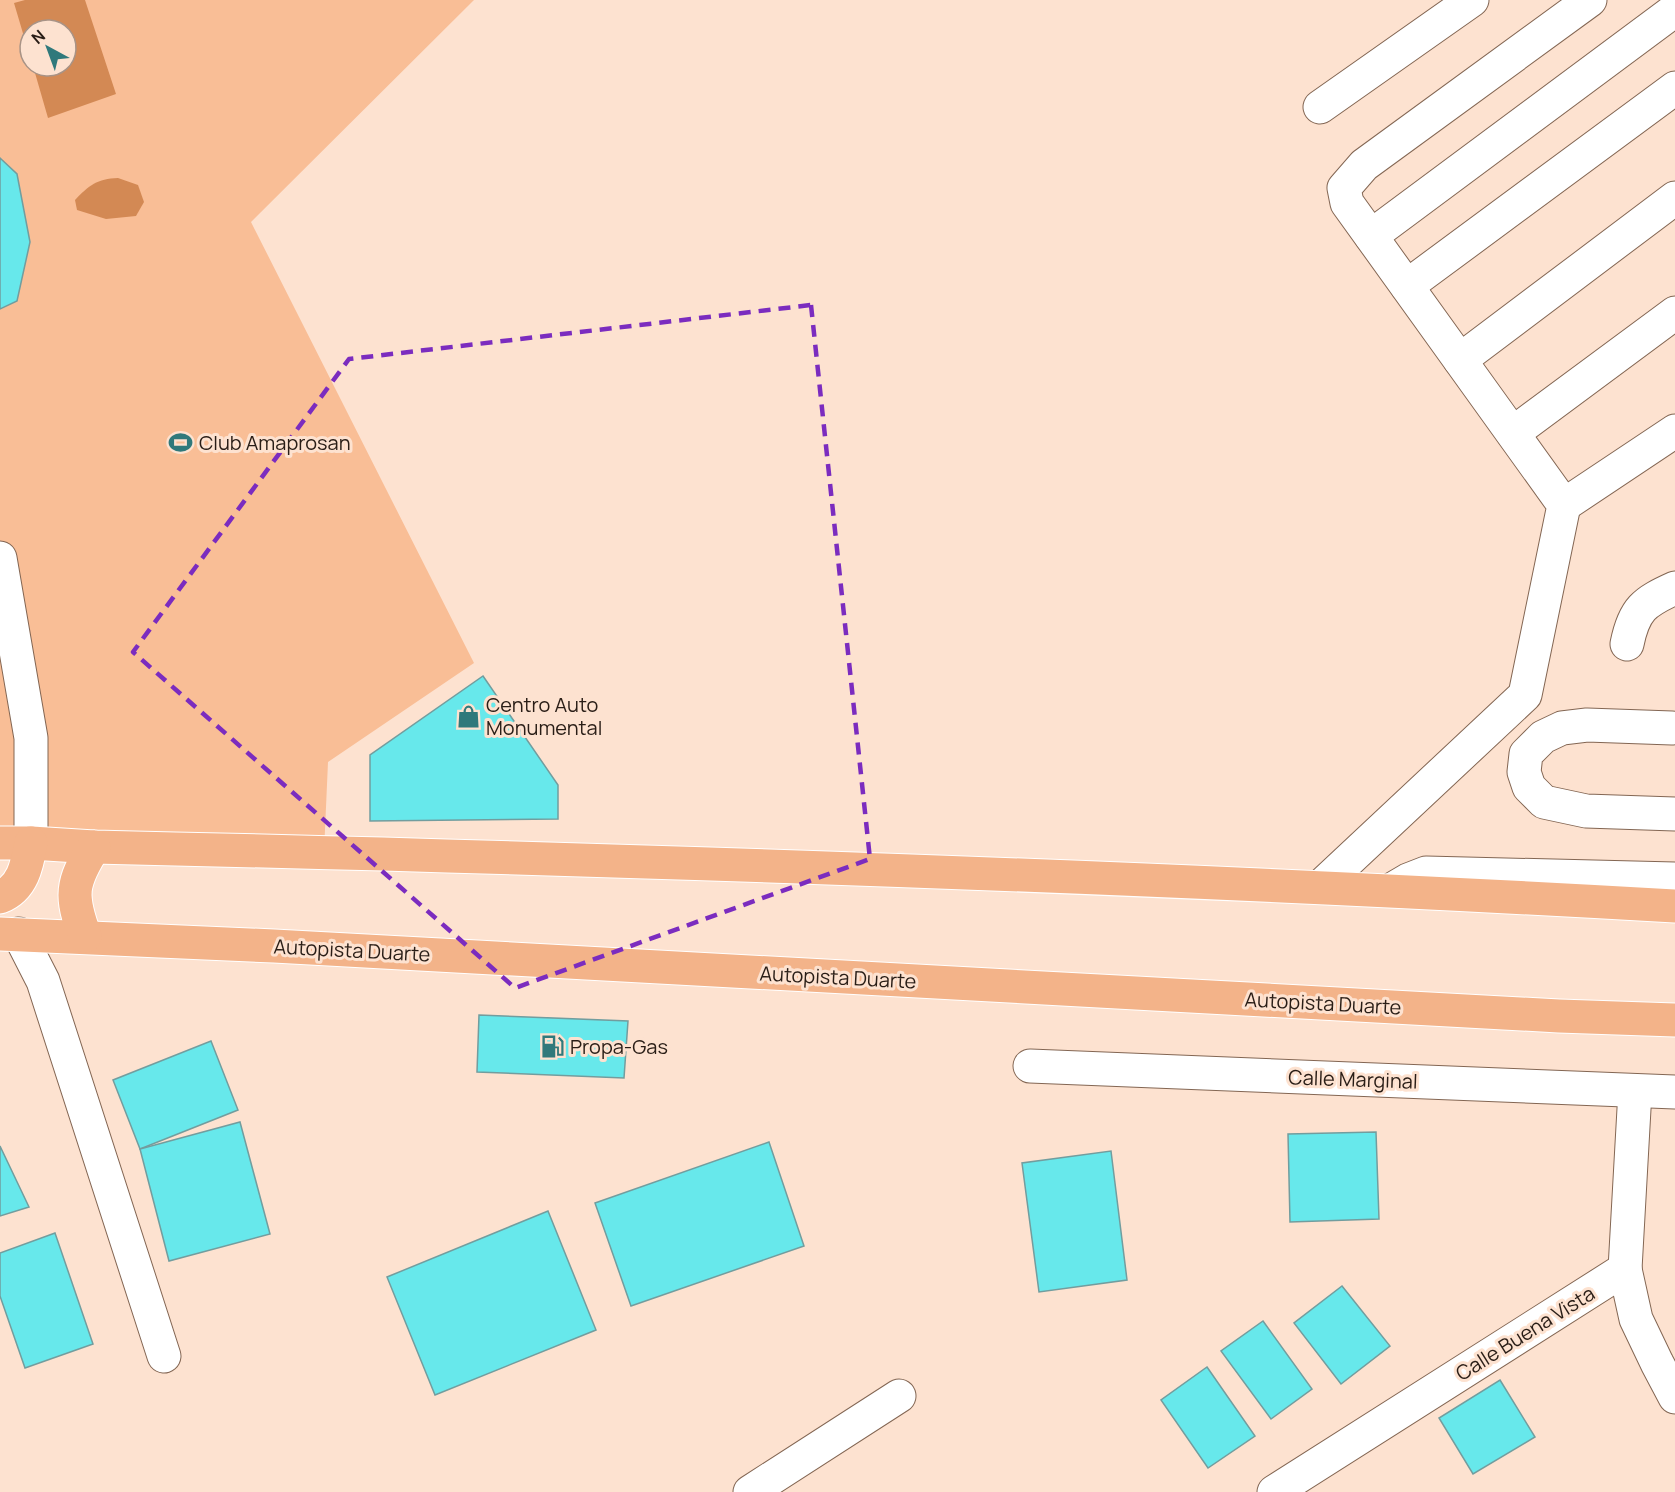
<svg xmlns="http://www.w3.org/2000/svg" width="1675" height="1492" font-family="Manrope,sans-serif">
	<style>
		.green { fill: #f9be96; fill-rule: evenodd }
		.water { fill: #d38954 }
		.building { fill: #67e8eb; stroke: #729d9e; stroke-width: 1.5 }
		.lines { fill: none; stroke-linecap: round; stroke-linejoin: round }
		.minor-casing { stroke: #836653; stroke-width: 35 }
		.highway-casing { stroke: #fff; stroke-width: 35 }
		.minor { stroke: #fff; stroke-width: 33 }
		.highway { stroke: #f3b389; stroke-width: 33 }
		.marked { fill: none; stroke: #7b2cbf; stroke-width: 4.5; stroke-dasharray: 12 8; stroke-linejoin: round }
		.labels { text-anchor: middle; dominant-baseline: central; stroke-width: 6; stroke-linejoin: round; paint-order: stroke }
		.poi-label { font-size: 20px; fill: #291d16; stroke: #fde2d0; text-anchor: start }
		.street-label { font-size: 20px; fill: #291d16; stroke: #fde2d0 }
	</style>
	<rect width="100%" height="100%" fill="#fde2d0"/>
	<path class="green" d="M0 0H474L251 222 474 663 328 762 324 852 0 844ZM30 30H66V66H30Z"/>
	<g class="water">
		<polygon points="25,0 85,0 116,94 48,118 33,66 66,66 66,30 30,30 30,57 14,3"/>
		<path d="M118 178 138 185 144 202 136 216 106 219 77 210 75 200C89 185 97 179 118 178Z"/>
	</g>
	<g class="building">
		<polygon points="0,158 17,174 30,242 17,301 0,309"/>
		<polygon points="483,676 558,785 558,819 370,821 370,755"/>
		<polygon points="479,1015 628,1021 624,1078 477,1072"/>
		<polygon points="211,1041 238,1110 140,1149 113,1080"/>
		<polygon points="240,1122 270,1234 169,1261 140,1149"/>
		<polygon points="1376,1132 1379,1219 1290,1222 1288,1134"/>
		<polygon points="769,1142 804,1246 631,1306 595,1203"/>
		<polygon points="0,1146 29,1207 0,1216"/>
		<polygon points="1111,1151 1127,1280 1039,1292 1022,1163"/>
		<polygon points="548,1211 596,1330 435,1395 387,1277"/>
		<polygon points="55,1233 93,1344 25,1368 0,1296 0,1253"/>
		<polygon points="1342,1286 1390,1346 1341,1384 1294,1323"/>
		<polygon points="1263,1321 1312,1389 1271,1419 1221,1351"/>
		<polygon points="1207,1367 1255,1436 1208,1468 1161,1400"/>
		<polygon points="1500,1380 1535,1437 1473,1474 1439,1418"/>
	</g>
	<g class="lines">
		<defs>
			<g id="minor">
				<polyline points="1320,107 1472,0"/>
				<polyline points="1371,236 1675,10"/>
				<polyline points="1407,286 1675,88"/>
				<polyline points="1460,360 1675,198"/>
				<polyline points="1513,433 1675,313"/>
				<polyline points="1564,505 1675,431"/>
				<polyline points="0,558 31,738 31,843"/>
				<path d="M1627 644C1634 609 1644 602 1675 588"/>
				<polyline points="1672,728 1587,725 1562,728 1543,737 1526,754 1524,772 1529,787 1544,802 1586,811 1675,814"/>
				<polyline points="1320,887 1525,695 1564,505 1347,203 1344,188 1364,165 1590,0"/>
				<polyline points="1391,890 1408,880 1426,873 1675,879"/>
				<polyline points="19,934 43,981 164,1356"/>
				<polyline points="1030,1066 1675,1092"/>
				<polyline points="1625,1269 1636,1319 1657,1363 1675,1397"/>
				<polyline points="750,1492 899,1396"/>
				<polyline points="1274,1492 1625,1269 1635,1091"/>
			</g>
			<g id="highway">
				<path d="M0 843H31L94 847C621 859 1148 876 1675 906"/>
				<path d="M0 897C23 888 27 865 31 843"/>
				<polyline points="0,934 274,946 1559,1016 1675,1020"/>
				<path d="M85 936C70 896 71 883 94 847"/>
			</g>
		</defs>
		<use href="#minor" class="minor-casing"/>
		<use href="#highway" class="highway-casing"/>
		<use href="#minor" class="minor"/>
		<use href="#highway" class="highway"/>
	</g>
	<path class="marked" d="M811 305 870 859 515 988 133 652 349 359Z"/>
	<defs>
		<symbol id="stadium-bare" viewBox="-9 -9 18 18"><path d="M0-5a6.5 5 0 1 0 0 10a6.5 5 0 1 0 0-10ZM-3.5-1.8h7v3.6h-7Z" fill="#30797b" stroke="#fde2d0" stroke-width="2.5" paint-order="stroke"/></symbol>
		<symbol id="shop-bare" viewBox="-9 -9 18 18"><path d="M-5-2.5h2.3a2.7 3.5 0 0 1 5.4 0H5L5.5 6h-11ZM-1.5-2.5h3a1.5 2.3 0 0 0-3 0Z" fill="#30797b" stroke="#fde2d0" stroke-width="2.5" paint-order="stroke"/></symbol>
		<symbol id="fuel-bare" viewBox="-9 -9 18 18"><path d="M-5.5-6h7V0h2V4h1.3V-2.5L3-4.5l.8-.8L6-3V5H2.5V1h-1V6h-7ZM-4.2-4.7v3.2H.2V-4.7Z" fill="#30797b" stroke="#fde2d0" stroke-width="2.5" paint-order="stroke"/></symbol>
	</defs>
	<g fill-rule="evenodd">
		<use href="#stadium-bare" x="164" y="426" width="33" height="33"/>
		<use href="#shop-bare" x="452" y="700" width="33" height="33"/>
		<use href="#fuel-bare" x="536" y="1030" width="33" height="33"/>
	</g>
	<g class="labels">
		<g class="poi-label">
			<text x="199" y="442">Club Amaprosan</text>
			<text x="486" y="704">Centro Auto<tspan x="486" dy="23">Monumental</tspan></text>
			<text x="570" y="1046">Propa-Gas</text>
		</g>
		<g class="street-label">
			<text transform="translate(352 950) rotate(3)">Autopista Duarte</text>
			<text transform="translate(838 977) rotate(3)">Autopista Duarte</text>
			<text transform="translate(1323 1003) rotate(3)">Autopista Duarte</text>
			<text transform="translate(1353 1079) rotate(2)">Calle Marginal</text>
			<text transform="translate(1525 1333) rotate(-32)">Calle Buena Vista</text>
		</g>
	</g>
	<g transform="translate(48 48) rotate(319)"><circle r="28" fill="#fde2d0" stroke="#a89386" stroke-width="1.5"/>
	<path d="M0-4.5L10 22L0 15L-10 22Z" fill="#30797b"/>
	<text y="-9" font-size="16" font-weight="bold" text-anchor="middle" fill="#291d16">N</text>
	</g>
</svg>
